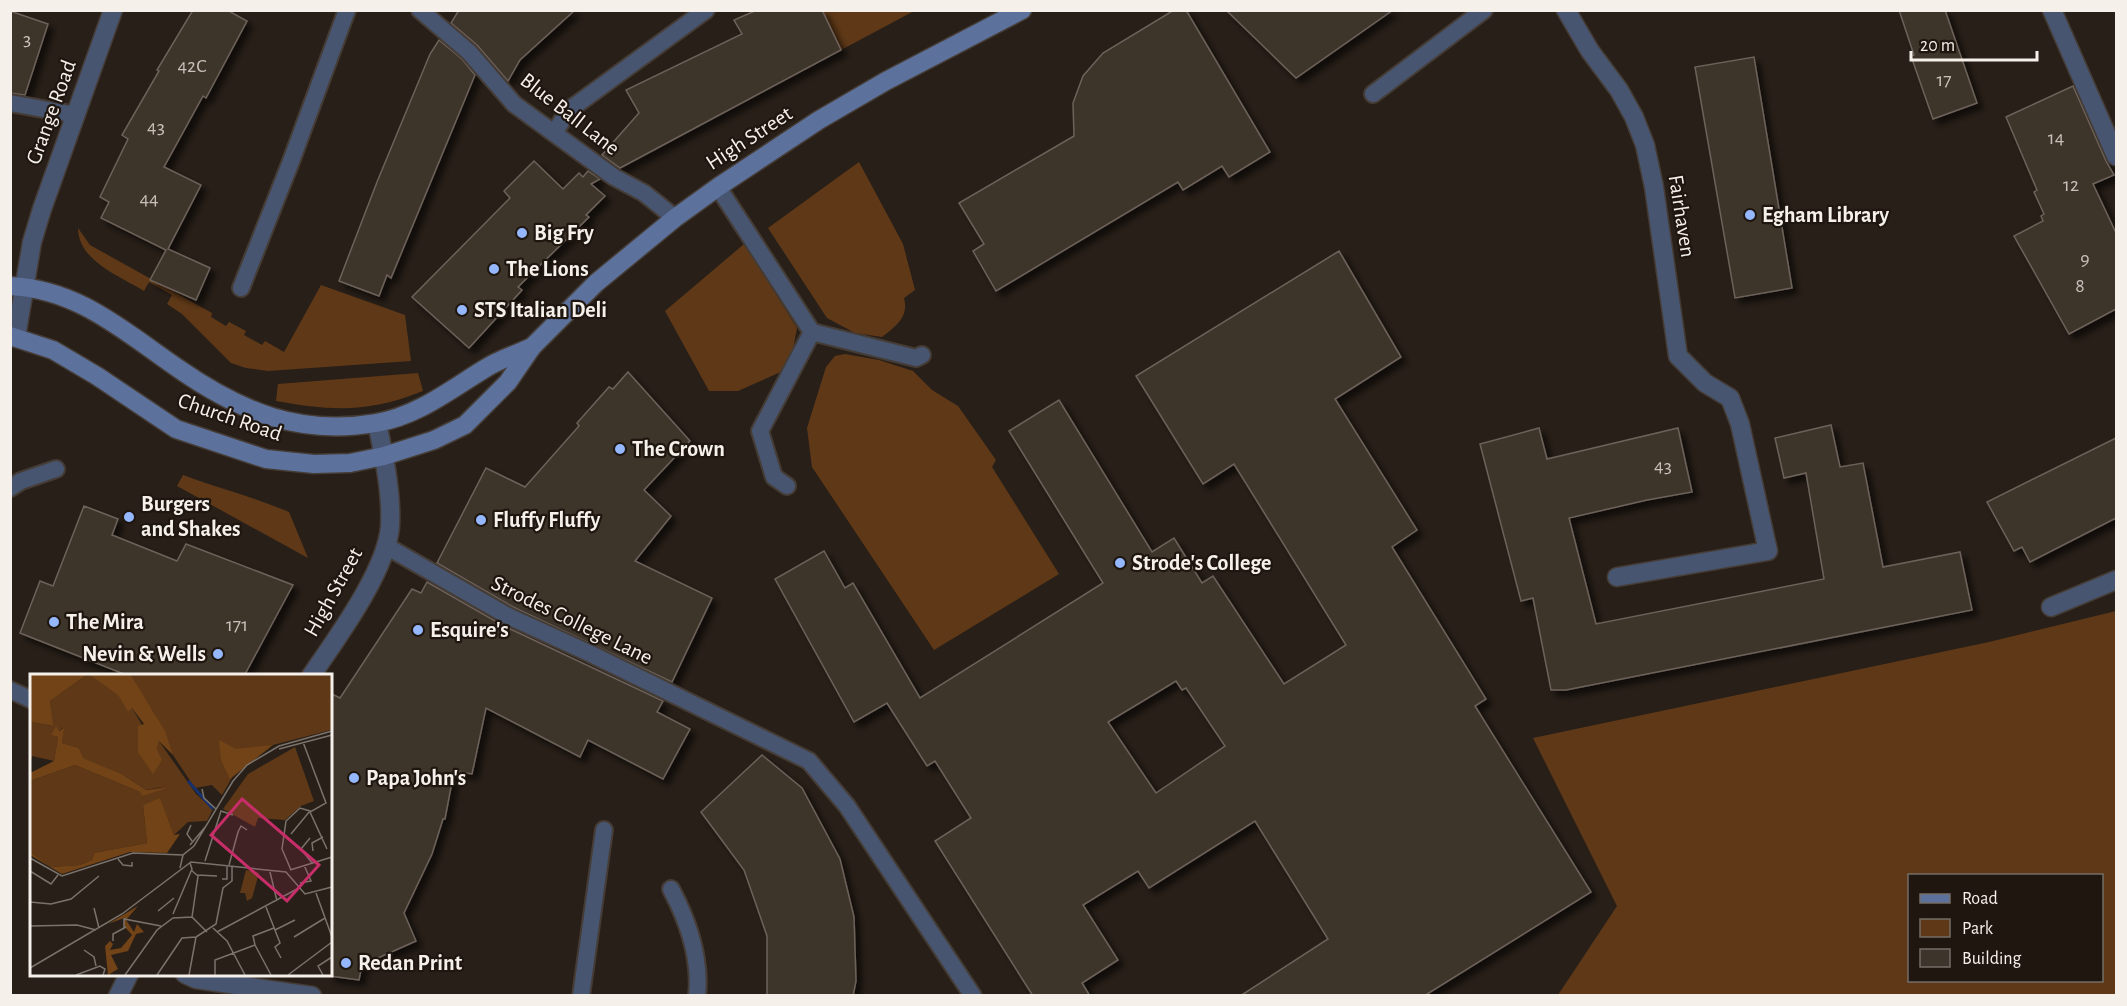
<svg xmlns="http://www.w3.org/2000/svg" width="2127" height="1006" font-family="'Alegreya Sans',sans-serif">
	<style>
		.green { fill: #5f3917; fill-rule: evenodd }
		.building { fill: #3d342c; stroke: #6d625a; stroke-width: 1.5; fill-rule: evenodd; filter: url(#shadow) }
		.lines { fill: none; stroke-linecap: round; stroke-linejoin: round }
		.service-casing { stroke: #453c36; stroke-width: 20 }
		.minor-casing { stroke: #453c36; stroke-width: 21 }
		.secondary-casing { stroke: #453c36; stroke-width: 21 }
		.service { stroke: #475570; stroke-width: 16 }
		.minor { stroke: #475570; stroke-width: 18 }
		.secondary { stroke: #5c729d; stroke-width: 18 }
		.poi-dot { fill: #94b7fd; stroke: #1e160f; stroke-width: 2 }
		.labels { text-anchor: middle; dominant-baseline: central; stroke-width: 4.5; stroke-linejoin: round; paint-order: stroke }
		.number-label { font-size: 20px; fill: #c8c1bb }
		.street-label { font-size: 22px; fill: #f6f0eb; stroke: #1e160f }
		.poi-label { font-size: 22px; font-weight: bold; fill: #f6f0eb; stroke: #1e160f; text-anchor: start }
		.inset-river { fill: none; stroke: #18316c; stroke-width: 3 }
		.inset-road { fill: none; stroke: #7a736c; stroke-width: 1.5 }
		.view { fill: #c72e69; fill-opacity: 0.15; stroke: #c72e69; stroke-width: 3 }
		.inset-edge { fill: none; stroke: #f6f0eb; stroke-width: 3 }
	</style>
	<defs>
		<filter id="shadow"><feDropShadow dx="5.5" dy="5.5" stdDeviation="3" flood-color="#0009"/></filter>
	</defs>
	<rect width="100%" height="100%" fill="#281f18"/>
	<g class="green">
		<polygon points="822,11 914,11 841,50"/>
		<path d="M859 162 903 244 915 290 904 298C909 317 896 326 882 337L855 333 827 318 768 228Z"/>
		<path d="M78 228 90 245 212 313 211 317 226 326 229 322 246 331 244 335 262 345 265 341 284 352 321 285 405 315 411 361 268 371 246 368 231 363 182 314 167 304 172 295 149 282 144 291C120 276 78 261 78 228Z"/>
		<polygon points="744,244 797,328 791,360 783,371 738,391 709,391 665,311"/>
		<polygon points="845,354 879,360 913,371 932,390 958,406 996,460 992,467 1059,574 934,650 812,467 807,428 826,367 835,356"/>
		<path d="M418 373 423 391C368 413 332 411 276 401L278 384Z"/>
		<path d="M183 475C218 488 254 497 289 512L308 558 177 486Z"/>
		<path d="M2116 611V995H1558L1617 906 1533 738 1989 642ZM1910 876H2102V980H1910Z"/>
	</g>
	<g class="building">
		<polygon points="193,10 227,10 247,21 206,98 203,96 164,167 201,185 168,249 210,268 196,300 150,280 166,250 101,218 109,202 100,197 128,139 122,135 159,71 157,70"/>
		<polygon points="459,10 575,10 520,60 508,81 477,45 451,23"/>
		<polygon points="757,10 822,10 841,50 620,168 602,155 639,113 626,90 742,34 734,20"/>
		<polygon points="1174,10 1186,10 1270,152 1229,177 1222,166 1183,190 1178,182 996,291 973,251 984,244 959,203 1074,136 1073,103 1083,76 1103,53"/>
		<polygon points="1226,10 1393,10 1296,78"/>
		<polygon points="1899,10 1945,10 1977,103 1933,119 1911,56 1914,55"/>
		<polygon points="10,11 48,24 25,95 10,93"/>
		<polygon points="439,40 462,59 475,75 391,278 387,275 379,296 339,281 377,182 430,54"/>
		<polygon points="1754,57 1792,288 1735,298 1695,67"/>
		<polygon points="2073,86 2106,161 2114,175 2093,184 2116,233 2116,309 2069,334 2014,236 2043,221 2041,216 2044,214 2034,192 2037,190 2006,117"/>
		<polygon points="534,161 563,189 579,173 583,177 588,171 600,179 591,184 605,196 586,215 589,217 518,287 522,290 469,348 412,297 510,198 504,191"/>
		<path d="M1339 251 1401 357 1335 399 1417 530 1392 547 1486 699 1475 706 1591 892 1424 996H1240L1328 939 1255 821 1149 888 1138 871 1083 905 1118 960 1082 983 1090 996H1033L935 841 971 818 935 761 927 766 887 703 854 722 775 579 824 551 845 588 853 583 920 698 1103 583 1009 431 1059 400 1152 552 1174 538 1202 583 1213 576 1284 684 1346 645 1234 464 1203 484 1136 376ZM1176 681 1182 690 1186 688 1225 746 1156 793 1108 722Z"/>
		<polygon points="628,372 690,441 644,490 671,516 635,561 712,598 672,682 513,607 437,563 486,468 525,487 579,426 577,423 609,387 613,389"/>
		<polygon points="1831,425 1840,467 1863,463 1883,567 1960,552 1972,610 1566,690 1551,690 1533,598 1521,601 1480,444 1539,428 1547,459 1678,428 1692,492 1647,500 1569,518 1596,624 1824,579 1806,473 1784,478 1775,438"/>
		<polygon points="2116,438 2116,518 2030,562 2022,547 2014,551 1987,502"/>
		<polygon points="84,506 118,519 112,535 177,561 186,544 293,585 244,676 129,676 20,633 40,581 53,586"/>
		<polygon points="427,582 504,626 663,701 657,712 690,729 663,779 588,740 580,757 486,708 472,774 454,771 445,819 443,819 432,854 404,913 416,941 362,965 359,980 330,976 330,693 340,698 412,589 421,593"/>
		<polygon points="762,755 802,788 840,859 854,917 856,981 853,996 767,996 767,936 744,870 701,812"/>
	</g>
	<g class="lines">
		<defs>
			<g id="service">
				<polyline points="420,10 469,52 514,104 614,177 644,193 675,218"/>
				<polyline points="1373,94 1484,10"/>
				<polyline points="10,103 76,115"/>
				<polyline points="554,133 569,110 706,10"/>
				<polyline points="718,187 812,332 760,431 774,477 787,486"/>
				<polyline points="241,288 290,164 347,10"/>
				<polyline points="812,332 916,358 922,355"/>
				<polyline points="10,488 21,481 56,469"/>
				<polyline points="386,546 508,616 591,654 809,761 847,806 973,996"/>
				<polyline points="10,690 32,700"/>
				<path d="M671 889C688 921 701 959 697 996"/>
				<polyline points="581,996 604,830"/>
			</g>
			<g id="minor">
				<polyline points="1566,10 1590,51 1619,90 1634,117 1645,145 1654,187 1678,356 1705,383 1730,398 1740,424 1768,551 1617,577"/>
				<polyline points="2052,10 2116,156"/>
				<polyline points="16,337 32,242 42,209 113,10"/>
				<polyline points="2051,607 2116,580"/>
				<path d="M311 676C336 639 386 572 390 527 392 493 384 456 377 423"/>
				<polyline points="185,974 196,979 312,996"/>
				<polyline points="118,996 129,974"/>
			</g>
			<g id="secondary">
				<path d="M10 286C79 289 126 333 179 369 241 412 300 436 376 423 418 416 451 389 486 368 500 359 517 354 532 347"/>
				<polyline points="10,336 53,350 97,376 176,429 266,459 314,464 350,463 384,456 434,440 465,425 508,382 532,347 596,283 675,218 718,187 819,120 886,81 1022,10"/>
			</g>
		</defs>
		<use href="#service" class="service-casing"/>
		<use href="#minor" class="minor-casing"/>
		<use href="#secondary" class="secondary-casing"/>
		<use href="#service" class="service"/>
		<use href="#minor" class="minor"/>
		<use href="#secondary" class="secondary"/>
	</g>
	<g class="poi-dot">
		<circle cx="1750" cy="215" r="6"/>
		<circle cx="522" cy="233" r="6"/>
		<circle cx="494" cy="269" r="6"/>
		<circle cx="462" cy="310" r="6"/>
		<circle cx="620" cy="449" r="6"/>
		<circle cx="129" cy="517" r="6"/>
		<circle cx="481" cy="520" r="6"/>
		<circle cx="1120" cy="563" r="6"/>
		<circle cx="54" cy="622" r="6"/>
		<circle cx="418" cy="630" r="6"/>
		<circle cx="218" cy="654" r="6"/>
		<circle cx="354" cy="778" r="6"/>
		<circle cx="346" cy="963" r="6"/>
	</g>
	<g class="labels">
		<g class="number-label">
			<text x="27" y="39">3</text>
			<text x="192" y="66">42C</text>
			<text x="1944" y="80">17</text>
			<text x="156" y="127">43</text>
			<text x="2056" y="138">14</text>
			<text x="2071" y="185">12</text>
			<text x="149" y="199">44</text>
			<text x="2085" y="259">9</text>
			<text x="2080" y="286">8</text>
			<text x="1663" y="466">43</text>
			<text x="237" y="625">171</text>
		</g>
		<g class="street-label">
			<text transform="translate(51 112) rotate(-70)">Grange Road</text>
			<text transform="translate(570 114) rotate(38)">Blue Ball Lane</text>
			<text transform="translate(749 138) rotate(-33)">High Street</text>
			<text transform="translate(1682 216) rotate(81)">Fairhaven</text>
			<text transform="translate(230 417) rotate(19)">Church Road</text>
			<text transform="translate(333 592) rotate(-61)">High Street</text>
			<text transform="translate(572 620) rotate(26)">Strodes College Lane</text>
		</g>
		<g class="poi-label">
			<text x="1762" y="215">Egham Library</text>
			<text x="534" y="233">Big Fry</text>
			<text x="506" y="269">The Lions</text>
			<text x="474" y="310">STS Italian Deli</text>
			<text x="632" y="449">The Crown</text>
			<text x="141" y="504">Burgers<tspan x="141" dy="25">and Shakes</tspan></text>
			<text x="493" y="520">Fluffy Fluffy</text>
			<text x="1132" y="563">Strode's College</text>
			<text x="66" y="622">The Mira</text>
			<text x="430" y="630">Esquire's</text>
			<text x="206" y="654" text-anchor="end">Nevin &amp; Wells</text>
			<text x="366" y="778">Papa John's</text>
			<text x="358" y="963">Redan Print</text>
		</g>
	</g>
	<g transform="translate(30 674)">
		<rect width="302" height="302" fill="#281f18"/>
		<path d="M58 0H301V56L243 71 209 91 192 121 182 111 165 114 143 81 123 37 89 22 98 37 102 34 127 76 129 67 166 120 183 135 177 147 158 148 144 161 130 125 113 131 117 169 64 179 62 186 50 191 21 193 0 178V107L45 91 110 118 137 112 116 116 92 100 52 84 49 74 32 69 33 54 22 61 28 63 24 87 2 82 0 89V48L22 52 20 27ZM265 73 284 127 271 132 255 146 228 144 225 153 193 135 218 100ZM216 196 229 199 222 224 217 227 215 219H210Z" fill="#5f3917"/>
		<path d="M0 0H58L20 27 23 52 0 48ZM59 0H100L135 57 143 81 129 67 127 76 132 86 123 100 108 78V52L114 50 102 34 98 38 88 21ZM26 52 29 57 34 54 32 69 49 74 53 84 92 100 116 116 137 114 112 122 110 118 45 91 0 107V99L24 87 28 63 21 61ZM189 66 206 75 243 71 200 105 191 86ZM130 124 144 161 150 160 137 179 100 178 32 200 0 181V178L21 193 50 191 62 186 64 179 117 169 113 131ZM108 232 96 246 104 258 107 250 114 258 106 260 98 277 81 281 88 295 78 301 75 272 80 267 83 270 80 276 91 274 102 261 94 252V244L78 250Z" fill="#714317"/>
		<path class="inset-river" d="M158 107 183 135"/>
		<path class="inset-road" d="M273 68 296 129 280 138 297 175M249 75 302 61M172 115 174 124 186 135M161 151 157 160 162 167M280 164 271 175 282 189M160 171 176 152M283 177 282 169 293 163M0 184 32 202 103 179 153 181M88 185 93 191 102 192V188M175 187 191 137 203 141M199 191 208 158 211 152 217 156M150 194 153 181 164 172 203 107 217 91 249 72 302 57M161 196 168 202 162 243M260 196 302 183M261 196 252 175 256 147 270 134 280 137 261 160M0 197 21 210 28 201M240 198 247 227M167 201 187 202M192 205H197V191M270 209 281 207 274 191M286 219 302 263M0 228 21 230 41 225 69 202M236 233 250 269 245 273 251 284M64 234 69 254M128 237 144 224M143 240 162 195 160 189M0 252 47 251 66 256M94 254V245L131 252M183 254 197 267 215 301M245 256 265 246M187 258 267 215M166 263 186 250 193 214 202 207V192M264 263 295 244M83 267V260L96 253M225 271 241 301M54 276 64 283 66 292M0 294 92 240 161 188 256 198 275 220 302 213M46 301 70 292 75 295 73 301M95 301 127 256 143 244 162 243 177 258M127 301 152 264 166 263M159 301 166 263M185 301V286L225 271 223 262 244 254M258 301 302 268M293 301 288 292 302 283"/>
		<path class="view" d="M212 125 289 191 257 227 181 161Z"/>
		<rect width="302" height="302" class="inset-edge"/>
	</g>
	<rect width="2127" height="1006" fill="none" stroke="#f6f0eb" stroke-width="24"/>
	<rect x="1908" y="874" width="195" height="108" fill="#1e160f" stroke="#746d67" stroke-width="1.5"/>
	<rect x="1920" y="894" width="30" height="9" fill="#5c729d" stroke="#746d67" stroke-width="1.5"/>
	<text x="1962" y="904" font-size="18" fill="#f6f0eb">Road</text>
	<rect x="1920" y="919" width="30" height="18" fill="#5f3917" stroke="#746d67" stroke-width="1.5"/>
	<text x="1962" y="934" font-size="18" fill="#f6f0eb">Park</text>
	<rect x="1920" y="949" width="30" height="18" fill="#3d342c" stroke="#746d67" stroke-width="1.5"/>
	<text x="1962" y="964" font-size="18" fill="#f6f0eb">Building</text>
	<path d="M1911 51v9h126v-9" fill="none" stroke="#f6f0eb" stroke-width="3"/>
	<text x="1920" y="51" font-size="18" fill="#f6f0eb" stroke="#1e160f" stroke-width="4.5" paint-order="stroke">20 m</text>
</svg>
